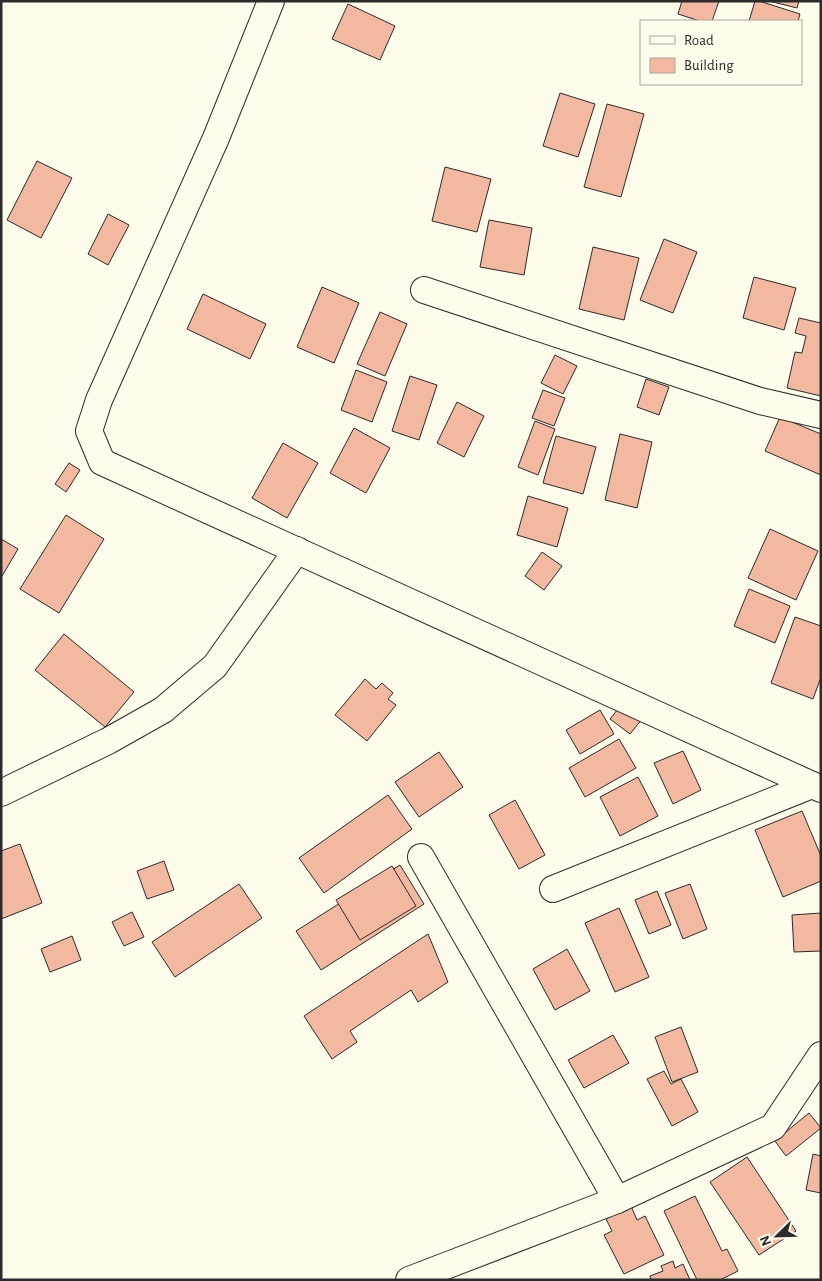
<svg xmlns="http://www.w3.org/2000/svg" width="822" height="1281" font-family="'Alegreya Sans',sans-serif">
	<style>
		.building { fill: #f2b8a0; stroke: #2b2b2b }
		.lines { fill: none; stroke-linecap: round; stroke-linejoin: round }
		.minor-casing { stroke: #2b2b2b; stroke-width: 28 }
		.minor { stroke: #fdfbea; stroke-width: 26 }
	</style>
	<rect width="100%" height="100%" fill="#fdfbea"/>
	<g class="building">
		<polygon points="682,1 719,1 712,21 700,21 678,14"/>
		<polygon points="755,1 759,1 800,14 798,21 749,21"/>
		<polygon points="769,1 799,1 797,8"/>
		<polygon points="348,4 395,26 380,60 332,39"/>
		<polygon points="560,93 595,104 578,157 543,146"/>
		<polygon points="607,104 644,114 621,197 584,187"/>
		<polygon points="37,161 72,178 41,238 7,220"/>
		<polygon points="445,167 491,179 477,232 432,221"/>
		<polygon points="108,214 129,225 108,265 88,254"/>
		<polygon points="489,220 532,228 524,275 480,267"/>
		<polygon points="664,239 697,252 673,313 640,300"/>
		<polygon points="593,247 639,258 624,320 579,309"/>
		<polygon points="754,277 796,288 784,330 743,318"/>
		<polygon points="322,287 359,303 334,363 297,347"/>
		<polygon points="203,294 266,324 250,359 187,329"/>
		<polygon points="380,312 407,324 385,376 357,364"/>
		<polygon points="799,318 821,323 821,396 787,388 795,352 802,353 806,336 795,333"/>
		<polygon points="555,355 577,366 563,394 541,383"/>
		<polygon points="356,370 387,382 372,422 341,410"/>
		<polygon points="410,376 437,385 419,440 392,431"/>
		<polygon points="646,379 669,387 659,415 637,407"/>
		<polygon points="543,390 565,398 554,426 532,418"/>
		<polygon points="457,402 484,416 464,457 437,443"/>
		<polygon points="780,417 821,434 821,475 765,451"/>
		<polygon points="535,421 555,429 538,475 518,467"/>
		<polygon points="354,428 390,448 366,493 330,473"/>
		<polygon points="620,434 652,442 637,508 605,500"/>
		<polygon points="556,436 596,447 583,494 543,483"/>
		<polygon points="283,443 318,463 287,518 252,498"/>
		<polygon points="69,463 80,470 66,492 55,484"/>
		<polygon points="528,496 568,508 557,547 517,535"/>
		<polygon points="66,515 104,539 59,613 20,589"/>
		<polygon points="770,529 818,551 796,600 748,578"/>
		<polygon points="1,539 18,549 2,576 1,576"/>
		<polygon points="542,552 562,566 544,590 525,576"/>
		<polygon points="749,589 790,606 775,643 734,626"/>
		<polygon points="795,617 821,626 821,677 813,699 771,683"/>
		<polygon points="64,634 134,692 105,727 35,670"/>
		<polygon points="365,679 376,689 382,683 393,693 388,699 396,705 367,741 335,715"/>
		<polygon points="622,704 642,719 630,734 610,719"/>
		<polygon points="600,710 614,734 580,754 566,730"/>
		<polygon points="619,739 636,768 585,797 569,768"/>
		<polygon points="683,751 701,790 673,804 654,763"/>
		<polygon points="439,752 463,787 419,817 395,782"/>
		<polygon points="638,777 658,816 620,836 600,797"/>
		<polygon points="388,795 412,829 324,893 299,858"/>
		<polygon points="515,800 545,855 519,869 489,815"/>
		<polygon points="802,811 821,856 821,881 783,897 755,830"/>
		<polygon points="20,844 42,903 1,919 1,851"/>
		<polygon points="164,861 174,890 147,899 137,871"/>
		<polygon points="400,865 424,904 321,970 296,931"/>
		<polygon points="392,866 416,906 360,940 336,900"/>
		<polygon points="239,884 262,918 175,977 152,942"/>
		<polygon points="690,884 707,929 683,939 665,893"/>
		<polygon points="657,891 671,925 649,934 635,900"/>
		<polygon points="619,908 649,977 615,992 585,923"/>
		<polygon points="132,912 144,937 124,946 112,922"/>
		<polygon points="821,913 821,951 794,952 792,915"/>
		<polygon points="428,934 448,982 418,1002 411,990 350,1031 357,1042 332,1059 304,1016"/>
		<polygon points="72,936 81,960 50,972 41,949"/>
		<polygon points="567,949 590,991 555,1010 533,969"/>
		<polygon points="681,1027 698,1072 672,1082 655,1037"/>
		<polygon points="613,1035 629,1063 584,1088 568,1060"/>
		<polygon points="664,1071 671,1084 681,1079 698,1112 672,1126 647,1079"/>
		<polygon points="809,1113 821,1128 786,1156 775,1141"/>
		<polygon points="813,1154 821,1156 821,1193 806,1190"/>
		<polygon points="747,1157 796,1231 759,1255 710,1182"/>
		<polygon points="695,1196 722,1251 727,1249 738,1271 720,1280 697,1280 664,1211"/>
		<polygon points="631,1206 637,1220 645,1216 664,1255 624,1274 604,1235 612,1231 606,1219"/>
		<polygon points="673,1261 675,1268 683,1264 690,1280 651,1280 650,1276 663,1271 661,1266"/>
	</g>
	<g class="lines">
		<defs>
			<g id="minor">
				<polyline points="271,1 216,138 99,400 89,431 102,462 821,789"/>
				<polyline points="424,290 760,401 821,415"/>
				<polyline points="1,793 108,741 163,710 215,666 297,550"/>
				<polyline points="421,857 617,1200"/>
				<polyline points="553,889 812,785"/>
				<polyline points="409,1280 617,1200 773,1127 821,1055"/>
			</g>
		</defs>
		<use href="#minor" class="minor-casing"/>
		<use href="#minor" class="minor"/>
	</g>
	<rect width="822" height="1281" fill="none" stroke="#2b2b2b" stroke-width="5"/>
	<rect x="640" y="20" width="162" height="65" fill="#fdfbea" stroke="#a9a89e"/>
	<rect x="650" y="36" width="25" height="8" fill="#fdfbea" stroke="#a9a89e"/>
	<text x="684" y="45" font-size="15" fill="#2b2b2b">Road</text>
	<rect x="650" y="58" width="25" height="15" fill="#f2b8a0" stroke="#a9a89e"/>
	<text x="684" y="70" font-size="15" fill="#2b2b2b">Building</text>
	<g transform="translate(777 1236) rotate(247)" stroke="#fdfbea" stroke-width="4" paint-order="stroke">
	<path d="M0-4L9 19L0 12L-9 19Z" fill="#2b2b2b"/>
	<text y="-8" font-size="14" font-weight="bold" text-anchor="middle" fill="#2b2b2b">N</text>
	</g>
</svg>
